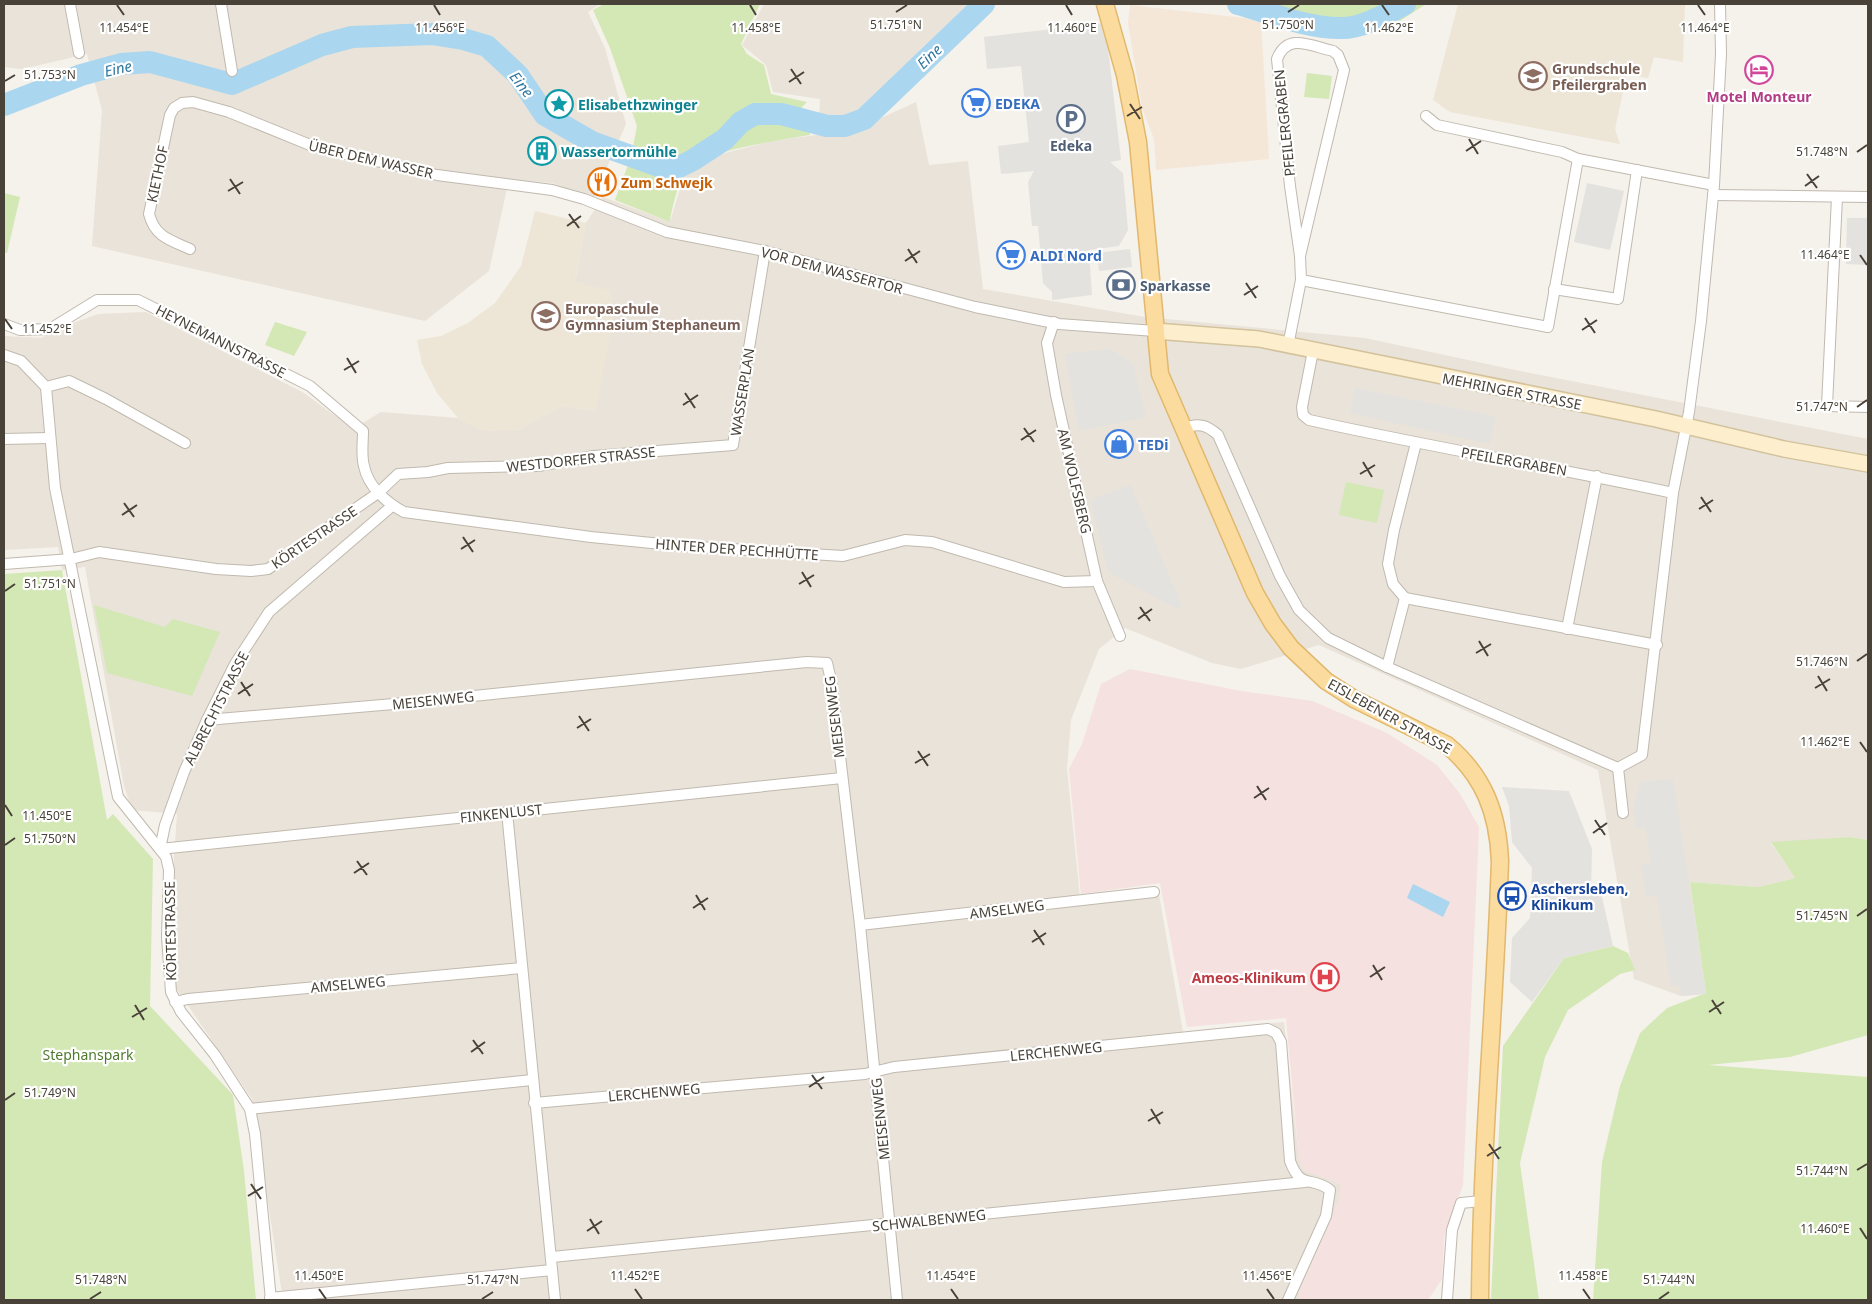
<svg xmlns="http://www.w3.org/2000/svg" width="1872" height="1304" font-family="'Noto Sans',sans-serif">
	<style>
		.residential { fill: #e9e3d9 }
		.commercial { fill: #f5e7d8 }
		.education { fill: #ede5d6 }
		.medical { fill: #f5e1df }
		.green { fill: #d4e8b6 }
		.parking { fill: #e4e2df }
		.water { fill: #aad6ef }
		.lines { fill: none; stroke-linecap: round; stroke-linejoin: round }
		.river { stroke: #aad6ef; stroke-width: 22 }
		.street-casing { stroke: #c0b9ae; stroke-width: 12 }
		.secondary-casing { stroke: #d3c29c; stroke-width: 18 }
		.primary-casing { stroke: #e1b86d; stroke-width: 19 }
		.street { stroke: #fff; stroke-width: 10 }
		.secondary { stroke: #fdefcd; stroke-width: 15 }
		.primary { stroke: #fbdc9e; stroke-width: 16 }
		.ticks { fill: none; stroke: #494239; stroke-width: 2 }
		.labels { text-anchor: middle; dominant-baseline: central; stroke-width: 4.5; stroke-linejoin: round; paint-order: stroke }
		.education-label { font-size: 14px; font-weight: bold; fill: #785e54; stroke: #fff; text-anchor: start }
		.hotel-label { font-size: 14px; font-weight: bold; fill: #b23c85; stroke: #fff }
		.shop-label { font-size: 14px; font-weight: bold; fill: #366cbe; stroke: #fff; text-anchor: start }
		.culture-label { font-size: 14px; font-weight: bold; fill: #0d838f; stroke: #fff; text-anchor: start }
		.street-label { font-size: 14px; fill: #494239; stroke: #fff }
		.service-label { font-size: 14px; font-weight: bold; fill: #4e5e75; stroke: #fff }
		.food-label { font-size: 14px; font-weight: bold; fill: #c56008; stroke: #fff; text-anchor: start }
		.transit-label { font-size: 14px; font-weight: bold; fill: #164399; stroke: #fff; text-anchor: start }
		.health-label { font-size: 14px; font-weight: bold; fill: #be3a42; stroke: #fff; text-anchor: end }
		.park-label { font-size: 14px; fill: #4e7a2d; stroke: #fff }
		.water-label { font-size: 15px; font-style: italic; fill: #3078a3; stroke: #fff }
		.ticks-label { font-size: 12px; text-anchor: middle; fill: #494239; stroke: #fff; stroke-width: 4.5; stroke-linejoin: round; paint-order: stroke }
	</style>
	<rect width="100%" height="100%" fill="#f5f1eb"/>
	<g class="residential">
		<polygon points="4,4 600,4 588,12 605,48 626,124 593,199 552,183 509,179 489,271 425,321 92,246 102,110 87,54 22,69 4,67"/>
		<polygon points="764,4 968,4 852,115 819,121 820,99 773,92 766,65 742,45"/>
		<polygon points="916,102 929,165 968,161 983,289 1145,317 1365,338 1515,370 1868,439 1868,840 1849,837 1771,843 1795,878 1758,887 1690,882 1706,994 1681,996 1634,979 1598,770 1319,645 1241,669 1212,663 1125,628 1099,649 1071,720 1067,769 1080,898 1158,889 1183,1032 1284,1022 1299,1160 1304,1170 1341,1184 1339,1201 1299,1293 1299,1300 283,1300 252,1099 176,988 174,859 177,814 132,810 124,786 85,567 62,570 58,547 4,550 4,336 41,338 62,327 98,314 146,312 304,393 353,429 381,412 458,418 485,431 519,429 562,406 596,411 610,291 575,282 586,223 603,197 670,222 686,169 702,159 772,141 855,130"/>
	</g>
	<polygon class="commercial" points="1130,5 1261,20 1269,159 1156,170 1154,139 1142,108 1128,23"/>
	<g class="education">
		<polygon points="1458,4 1685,4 1683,62 1654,57 1648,78 1627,74 1615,129 1620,144 1450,112 1433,100"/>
		<polygon points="535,211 586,223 575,281 610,291 615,309 596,411 562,406 519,429 485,431 458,418 437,393 422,364 417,340 441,336 468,323 495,303 521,266"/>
	</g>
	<polygon class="medical" points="1130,669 1241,691 1312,701 1387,733 1437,765 1460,794 1479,827 1463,1185 1444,1237 1442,1279 1428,1300 1299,1300 1299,1293 1339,1201 1341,1184 1304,1170 1299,1160 1286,1018 1187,1027 1160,883 1081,894 1069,769 1082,744 1101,684"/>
	<g class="green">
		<path d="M604 4H760L741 44 747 54 764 65 771 94 807 102 802 107 810 135C782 140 707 150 688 168 680 175 671 211 670 222L615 200 631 157 637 126 610 48 593 10Z"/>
		<polygon points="1243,4 1426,4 1389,28 1343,37 1257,6"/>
		<polygon points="1307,73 1332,76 1329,99 1304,97"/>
		<polygon points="4,193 20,197 7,253 4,252"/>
		<polygon points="275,322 307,332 294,356 265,345"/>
		<polygon points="1346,482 1384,490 1377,523 1339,515"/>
		<polygon points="62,570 107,820 113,814 153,859 150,1006 233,1095 244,1171 256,1300 4,1300 4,574"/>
		<polygon points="94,605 165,627 173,619 220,632 192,696 107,673"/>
		<polygon points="1849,837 1868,840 1868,1035 1790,1057 1708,1065 1868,1077 1868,1300 1593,1300 1602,1162 1620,1086 1640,1033 1667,1008 1706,993 1690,882 1758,887 1795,878 1771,842"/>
		<polygon points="1613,946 1628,953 1635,970 1620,974 1568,1010 1545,1057 1520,1163 1539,1300 1491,1300 1503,1046 1564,958"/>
	</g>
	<g class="parking">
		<polygon points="1105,23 1121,160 1110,162 1123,173 1128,230 1119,246 1089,250 1092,295 1052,300 1052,292 1043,283 1038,226 1032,226 1028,182 1034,171 1001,174 998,146 1029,142 1021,66 987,69 984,37"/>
		<polygon points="1587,183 1624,191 1610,250 1574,242"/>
		<polygon points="1847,218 1868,218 1868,265 1846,264"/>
		<polygon points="1130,249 1132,267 1099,271 1097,253"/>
		<polygon points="1110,349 1133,364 1146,417 1079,431 1065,354"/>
		<polygon points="1355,388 1495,416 1490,444 1350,413"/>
		<polygon points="1130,485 1145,519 1182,606 1176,608 1109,573 1090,500"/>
		<polygon points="1673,779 1706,994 1681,996 1679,985 1671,987 1657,895 1646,896 1641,864 1651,863 1646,828 1636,828 1633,808 1641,782"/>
		<polygon points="1502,787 1569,791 1592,849 1591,890 1600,888 1613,946 1564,958 1532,1002 1510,982 1512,938 1530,918 1532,868 1512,842 1509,806"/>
	</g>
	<polygon class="water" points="1413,884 1450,902 1443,917 1407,898"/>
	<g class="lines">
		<g class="river">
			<path d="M1238 4C1270 13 1306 28 1340 28 1362 29 1386 14 1405 4"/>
			<polyline points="4,105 81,75 121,64 150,62 232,84 322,45 352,37 432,34 463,39 487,46 518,75 545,115 592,142 664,168 679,167 693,160 725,139 741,122 755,114 781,114 827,126 845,126 864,119 984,4"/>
		</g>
		<defs>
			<g id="street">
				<polyline points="70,4 79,53"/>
				<polyline points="221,4 232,71"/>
				<polyline points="1426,116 1437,125 1562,152 1578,159 1714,185"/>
				<polyline points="1713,195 1868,197"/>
				<polyline points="1837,197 1827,406 1868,407"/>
				<path d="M190 249C170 240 155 237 149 214L170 115 174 108 182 103 193 102 229 112 315 147 437 175 552 190 584 199 667 232 765 251 975 307 1059 324 1155 331"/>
				<polyline points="1301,280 1548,327 1578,159"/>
				<polyline points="1554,289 1618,299 1637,170"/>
				<polyline points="1054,322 1047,343 1056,395 1097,581 1120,636"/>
				<path d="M4 324 20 330 50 329 97 300H138L310 386 363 431C363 442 361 456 364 466 368 487 387 503 404 512L591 537 682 546 843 556 905 540 932 542 1064 582 1097 581"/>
				<path d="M1288 346 1301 280 1300 256 1344 70 1338 55 1333 51C1310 46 1288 32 1277 59L1290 186 1300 256"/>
				<path d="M1313 351 1302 407 1303 415 1309 420C1430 447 1552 467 1673 493"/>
				<polyline points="4,355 21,361 46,387"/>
				<polyline points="46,387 55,488 118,797 166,857 169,870 167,937 171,992 181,1012 215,1055 250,1109 255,1134 271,1300"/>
				<polyline points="46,387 69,381 106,399 185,443"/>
				<path d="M1183 429C1198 422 1207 425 1218 435L1280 576 1299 610 1328 638 1387 667 1618 768"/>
				<polyline points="4,439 49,438"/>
				<polyline points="392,506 269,612 235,664 207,720 184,772 165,825 160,849 842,778"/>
				<polyline points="4,564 71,559 99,552 216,569 251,571 268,569 378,493 398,474 428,472 448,468 538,466 594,456 733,445 765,251"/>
				<polyline points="1405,598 1657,645"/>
				<polyline points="1405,598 1393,584 1388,564 1394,530 1416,443"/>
				<polyline points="1567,629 1597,476"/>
				<polyline points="1387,667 1405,598"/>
				<polyline points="207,720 405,703 807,662 827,663 831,680 860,925 897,1300"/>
				<polyline points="1618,768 1642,755 1673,493 1689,412 1701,321 1714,185 1721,54 1720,4"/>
				<polyline points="1618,768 1623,813"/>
				<polyline points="507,812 555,1300"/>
				<polyline points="860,925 1154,892"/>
				<polyline points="175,1002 188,999 522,968"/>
				<path d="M534 1103 865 1074 894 1067 1268 1029 1276 1033 1281 1042 1290 1161C1301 1191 1311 1175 1330 1190L1326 1216 1288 1300"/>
				<polyline points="250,1109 532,1080"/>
				<polyline points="552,1257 1305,1182"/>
				<polyline points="270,1298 552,1270"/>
				<polyline points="1447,1300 1452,1230 1461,1203 1481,1201"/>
			</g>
			<polyline id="secondary" points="1155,331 1259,339 1656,419 1784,449 1868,464"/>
			<path id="primary" d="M1105 4 1125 75 1138 142 1160 374 1255 593 1273 624 1291 648 1326 681 1354 699 1447 745C1484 776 1498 813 1500 861 1495 1007 1481 1154 1480 1300"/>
		</defs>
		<use href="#street" class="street-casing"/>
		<use href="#secondary" class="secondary-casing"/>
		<use href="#primary" class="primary-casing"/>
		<use href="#street" class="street"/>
		<use href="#secondary" class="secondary"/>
		<use href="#primary" class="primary"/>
	</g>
	<path class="ticks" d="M117 5 124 15M434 5 440 15M750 5 756 15M1066 5 1072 15M1382 5 1389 15M1698 5 1705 15M896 12 907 5M1288 12 1299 5M791 69 801 84M5 81 15 75M789 82 804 72M1130 104 1140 119M1127 116 1142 107M1469 139 1478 154M1466 151 1481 141M1857 152 1867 145M1807 174 1817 188M230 179 240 194M1805 186 1819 176M228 191 243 182M569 214 579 228M567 226 581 216M908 249 917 263M1860 255 1867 265M905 261 920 251M1246 283 1256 298M1244 295 1258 286M1585 318 1595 333M5 319 12 329M1582 330 1597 320M347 358 356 373M344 370 359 361M685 393 695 408M683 405 698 395M1857 407 1867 400M1024 428 1034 442M1021 440 1036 430M1363 462 1372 477M1360 474 1375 465M1701 497 1711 512M124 503 134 517M1699 509 1713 500M122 515 137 505M463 537 473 552M461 549 475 540M802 572 811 587M799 584 814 575M5 591 15 584M1140 607 1150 621M1138 619 1152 609M1479 641 1488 656M1476 653 1491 644M1857 661 1867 654M1818 676 1827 691M241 682 250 696M1815 688 1830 679M238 694 253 684M579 716 589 731M577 728 591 719M1860 742 1867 752M918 751 928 766M915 763 930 754M1257 786 1266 800M1254 798 1269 788M5 805 12 816M1595 820 1605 835M1593 833 1607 823M5 845 15 838M357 861 367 875M354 873 369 863M696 895 705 910M693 908 708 898M1857 916 1867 909M1034 930 1044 945M1032 942 1046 933M1373 965 1382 980M1370 977 1385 967M1712 1000 1721 1014M135 1005 144 1020M1709 1012 1724 1002M132 1017 147 1008M473 1040 483 1054M471 1052 485 1042M812 1075 822 1089M809 1087 824 1077M5 1100 15 1093M1151 1109 1160 1124M1148 1121 1163 1112M1489 1144 1499 1159M1487 1156 1501 1147M1857 1170 1867 1164M251 1184 261 1199M248 1196 263 1187M590 1219 599 1234M1860 1228 1867 1239M587 1231 602 1221M319 1289 326 1299M635 1289 642 1299M951 1289 958 1299M1267 1289 1274 1299M1583 1289 1590 1299M90 1299 101 1292M482 1299 493 1292M1659 1299 1669 1292"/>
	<defs>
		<symbol id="hotel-ring" viewBox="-11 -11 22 22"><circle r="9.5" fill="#fff" stroke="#d1479c" stroke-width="1.5"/><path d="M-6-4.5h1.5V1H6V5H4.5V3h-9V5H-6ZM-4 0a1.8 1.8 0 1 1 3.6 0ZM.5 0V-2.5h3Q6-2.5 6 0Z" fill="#d1479c"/></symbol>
		<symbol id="school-ring" viewBox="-11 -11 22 22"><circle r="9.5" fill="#fff" stroke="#8d6e63" stroke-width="1.5"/><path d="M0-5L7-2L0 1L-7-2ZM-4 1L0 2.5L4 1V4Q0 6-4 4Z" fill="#8d6e63"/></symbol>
		<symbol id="supermarket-ring" viewBox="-11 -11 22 22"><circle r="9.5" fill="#fff" stroke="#3f7fe0" stroke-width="1.5"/><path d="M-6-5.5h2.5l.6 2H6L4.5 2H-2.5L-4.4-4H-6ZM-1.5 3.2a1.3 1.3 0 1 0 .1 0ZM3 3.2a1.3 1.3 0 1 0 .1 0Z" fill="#3f7fe0"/></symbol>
		<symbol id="sight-ring" viewBox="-11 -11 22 22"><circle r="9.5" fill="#fff" stroke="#0f9aa8" stroke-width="1.5"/><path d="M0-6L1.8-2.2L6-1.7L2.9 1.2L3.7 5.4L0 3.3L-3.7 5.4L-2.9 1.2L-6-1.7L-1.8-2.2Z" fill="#0f9aa8"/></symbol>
		<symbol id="parking-ring" viewBox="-11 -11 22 22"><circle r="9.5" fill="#fff" stroke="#5c6f8a" stroke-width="1.5"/><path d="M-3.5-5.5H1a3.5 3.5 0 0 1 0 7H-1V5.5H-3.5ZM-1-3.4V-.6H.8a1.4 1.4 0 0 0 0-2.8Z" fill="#5c6f8a"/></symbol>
		<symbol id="building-ring" viewBox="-11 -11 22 22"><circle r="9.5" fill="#fff" stroke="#0f9aa8" stroke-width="1.5"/><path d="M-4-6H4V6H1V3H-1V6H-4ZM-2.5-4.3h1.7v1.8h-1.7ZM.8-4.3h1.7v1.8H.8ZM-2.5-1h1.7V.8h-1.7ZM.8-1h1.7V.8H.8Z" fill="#0f9aa8"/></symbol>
		<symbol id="restaurant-ring" viewBox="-11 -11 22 22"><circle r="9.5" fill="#fff" stroke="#e8710a" stroke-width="1.5"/><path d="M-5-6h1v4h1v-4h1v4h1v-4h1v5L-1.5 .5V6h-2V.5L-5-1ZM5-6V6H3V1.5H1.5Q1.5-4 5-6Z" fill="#e8710a"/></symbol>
		<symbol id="bank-ring" viewBox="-11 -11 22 22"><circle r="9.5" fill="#fff" stroke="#5c6f8a" stroke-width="1.5"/><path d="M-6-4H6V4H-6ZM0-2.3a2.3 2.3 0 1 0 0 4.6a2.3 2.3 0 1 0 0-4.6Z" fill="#5c6f8a"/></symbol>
		<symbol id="shop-ring" viewBox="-11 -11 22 22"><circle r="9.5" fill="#fff" stroke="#3f7fe0" stroke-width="1.5"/><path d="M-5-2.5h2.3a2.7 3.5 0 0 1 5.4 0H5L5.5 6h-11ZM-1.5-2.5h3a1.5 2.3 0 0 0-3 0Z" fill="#3f7fe0"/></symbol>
		<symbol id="bus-ring" viewBox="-11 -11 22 22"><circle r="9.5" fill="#fff" stroke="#1a4fb4" stroke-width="1.5"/><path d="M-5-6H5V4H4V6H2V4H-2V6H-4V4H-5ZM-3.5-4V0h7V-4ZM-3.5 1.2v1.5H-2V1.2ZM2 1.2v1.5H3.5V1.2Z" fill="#1a4fb4"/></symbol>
		<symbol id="hospital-ring" viewBox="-11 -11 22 22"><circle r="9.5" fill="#fff" stroke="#e0444e" stroke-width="1.5"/><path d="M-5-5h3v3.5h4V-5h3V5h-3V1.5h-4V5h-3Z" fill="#e0444e"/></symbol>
	</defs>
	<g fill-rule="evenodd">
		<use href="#hotel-ring" x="1743" y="54" width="32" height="32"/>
		<use href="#school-ring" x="1517" y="60" width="32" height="32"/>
		<use href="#supermarket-ring" x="960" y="87" width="32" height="32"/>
		<use href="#sight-ring" x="543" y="88" width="32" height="32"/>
		<use href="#parking-ring" x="1055" y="103" width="32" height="32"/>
		<use href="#building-ring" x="526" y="135" width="32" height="32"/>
		<use href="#restaurant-ring" x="586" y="166" width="32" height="32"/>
		<use href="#supermarket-ring" x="995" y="239" width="32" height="32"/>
		<use href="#bank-ring" x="1105" y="269" width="32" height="32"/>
		<use href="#school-ring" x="530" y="300" width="32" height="32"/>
		<use href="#shop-ring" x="1103" y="428" width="32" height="32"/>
		<use href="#bus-ring" x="1496" y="880" width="32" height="32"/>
		<use href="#hospital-ring" x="1309" y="961" width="32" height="32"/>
	</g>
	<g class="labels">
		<g class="education-label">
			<text x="1552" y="68">Grundschule<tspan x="1552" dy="16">Pfeilergraben</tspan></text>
			<text x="565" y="308">Europaschule<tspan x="565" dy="16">Gymnasium Stephaneum</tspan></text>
		</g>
		<g class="hotel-label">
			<text x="1759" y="96">Motel Monteur</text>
		</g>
		<g class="shop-label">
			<text x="995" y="103">EDEKA</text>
			<text x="1030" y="255">ALDI Nord</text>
			<text x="1138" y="444">TEDi</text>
		</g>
		<g class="culture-label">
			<text x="578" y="104">Elisabethzwinger</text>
			<text x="561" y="151">Wassertormühle</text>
		</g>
		<g class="street-label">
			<text transform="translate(1284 123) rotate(-96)">PFEILERGRABEN</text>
			<text transform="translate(371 159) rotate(13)">ÜBER DEM WASSER</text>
			<text transform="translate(157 174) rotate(-78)">KIETHOF</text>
			<text transform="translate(832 270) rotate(15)">VOR DEM WASSERTOR</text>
			<text transform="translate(221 341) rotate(27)">HEYNEMANNSTRASSE</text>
			<text transform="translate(1512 391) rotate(11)">MEHRINGER STRASSE</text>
			<text transform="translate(742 392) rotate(-81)">WASSERPLAN</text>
			<text transform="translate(581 459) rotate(-6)">WESTDORFER STRASSE</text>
			<text transform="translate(1514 461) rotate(10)">PFEILERGRABEN</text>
			<text transform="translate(1075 481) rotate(77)">AM WOLFSBERG</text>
			<text transform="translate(314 537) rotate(-34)">KÖRTESTRASSE</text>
			<text transform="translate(737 549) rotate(4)">HINTER DER PECHHÜTTE</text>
			<text transform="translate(433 700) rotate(-6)">MEISENWEG</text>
			<text transform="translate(216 708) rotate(-63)">ALBRECHTSTRASSE</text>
			<text transform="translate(1390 716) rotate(29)">EISLEBENER STRASSE</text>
			<text transform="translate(834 717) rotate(-97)">MEISENWEG</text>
			<text transform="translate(501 813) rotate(-6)">FINKENLUST</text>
			<text transform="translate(1007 909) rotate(-7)">AMSELWEG</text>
			<text transform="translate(170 931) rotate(-91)">KÖRTESTRASSE</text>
			<text transform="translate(348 984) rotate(-5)">AMSELWEG</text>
			<text transform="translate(1056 1051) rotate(-6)">LERCHENWEG</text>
			<text transform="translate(654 1092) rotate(-5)">LERCHENWEG</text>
			<text transform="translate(880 1119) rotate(-96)">MEISENWEG</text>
			<text transform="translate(929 1220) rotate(-6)">SCHWALBENWEG</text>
		</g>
		<g class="service-label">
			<text x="1071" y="145">Edeka</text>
			<text x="1140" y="285" text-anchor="start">Sparkasse</text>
		</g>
		<g class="food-label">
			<text x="621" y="182">Zum Schwejk</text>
		</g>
		<g class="transit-label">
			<text x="1531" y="888">Aschersleben,<tspan x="1531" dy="16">Klinikum</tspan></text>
		</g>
		<g class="health-label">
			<text x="1306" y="977">Ameos-Klinikum</text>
		</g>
		<g class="park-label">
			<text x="88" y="1054">Stephanspark</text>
		</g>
		<g class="water-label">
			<text transform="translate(929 56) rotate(-44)">Eine</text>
			<text transform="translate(118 68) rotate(-13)">Eine</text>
			<text transform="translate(522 84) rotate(52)">Eine</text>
		</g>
	</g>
	<g class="ticks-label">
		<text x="896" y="29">51.751°N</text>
		<text x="1288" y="29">51.750°N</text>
		<text x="440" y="32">11.456°E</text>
		<text x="124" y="32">11.454°E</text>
		<text x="756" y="32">11.458°E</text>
		<text x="1072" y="32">11.460°E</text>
		<text x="1389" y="32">11.462°E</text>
		<text x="1705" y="32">11.464°E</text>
		<text x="50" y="79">51.753°N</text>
		<text x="1822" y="156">51.748°N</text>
		<text x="1825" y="259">11.464°E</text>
		<text x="47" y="333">11.452°E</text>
		<text x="1822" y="411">51.747°N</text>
		<text x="50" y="588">51.751°N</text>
		<text x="1822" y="666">51.746°N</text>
		<text x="1825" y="746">11.462°E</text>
		<text x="47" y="820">11.450°E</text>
		<text x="50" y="843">51.750°N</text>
		<text x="1822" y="920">51.745°N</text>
		<text x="50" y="1097">51.749°N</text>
		<text x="1822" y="1175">51.744°N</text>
		<text x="1825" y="1233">11.460°E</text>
		<text x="319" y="1280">11.450°E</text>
		<text x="635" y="1280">11.452°E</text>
		<text x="951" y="1280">11.454°E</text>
		<text x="1267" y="1280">11.456°E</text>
		<text x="1583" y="1280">11.458°E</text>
		<text x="101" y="1284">51.748°N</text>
		<text x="493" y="1284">51.747°N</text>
		<text x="1669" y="1284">51.744°N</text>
	</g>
	<rect width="1872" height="1304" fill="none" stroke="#494239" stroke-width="10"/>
</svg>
